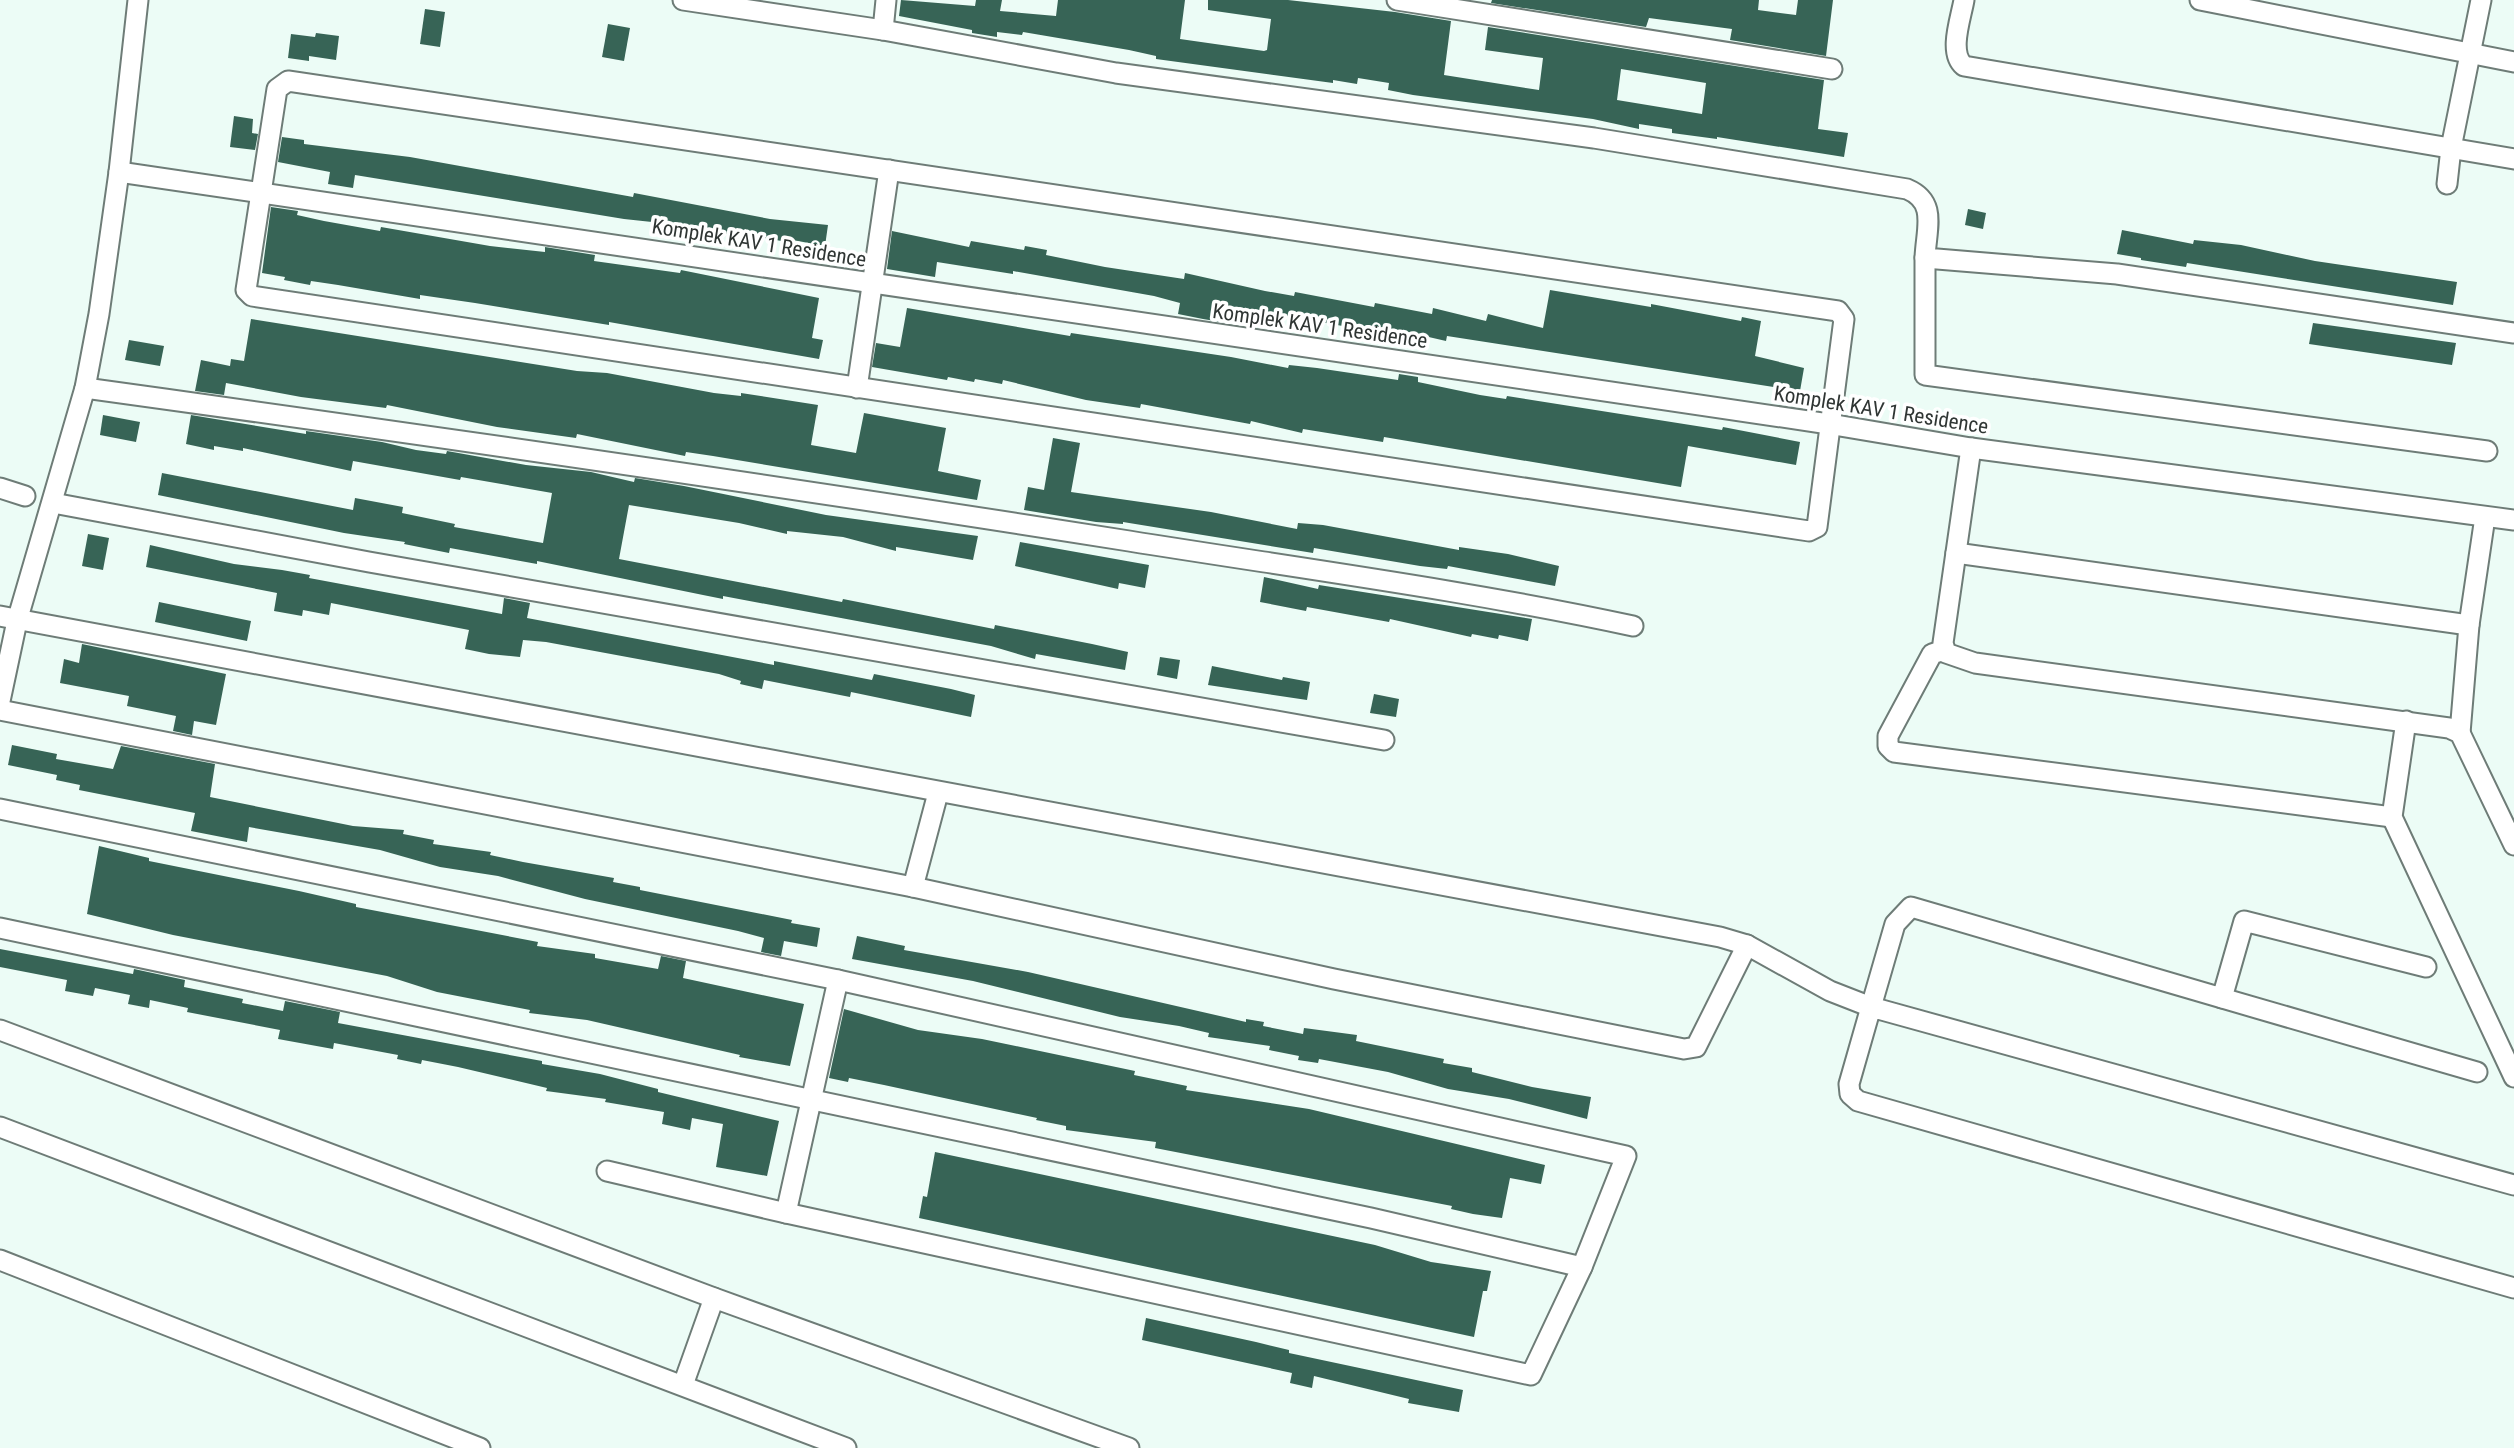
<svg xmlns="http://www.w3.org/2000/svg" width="2514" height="1448" font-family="'Roboto Condensed',sans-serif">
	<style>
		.building { fill: #376456; fill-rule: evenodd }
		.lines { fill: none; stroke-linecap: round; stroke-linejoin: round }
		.minor-casing { stroke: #6e7c77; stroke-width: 23 }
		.minor { stroke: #fff; stroke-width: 19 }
		.labels { text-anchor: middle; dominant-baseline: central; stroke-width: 7; stroke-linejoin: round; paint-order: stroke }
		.street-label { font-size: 21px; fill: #2f3533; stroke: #fff }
	</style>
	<rect width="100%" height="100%" fill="#ecfcf6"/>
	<g class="building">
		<path d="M901 0 975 6 976 0H1002L1000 11 1056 16 1058 0H1185L1180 39 1264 51 1267 50 1271 19 1208 10V0H1288L1395 12 1451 21 1444 75 1539 90 1543 58 1485 50 1488 27 1824 80 1818 129 1848 133 1844 157 1717 137V139L1672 133V129L1639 124V129L1593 119 1413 95 1388 90 1389 83 1358 78 1357 84 1333 80V83L1156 59V56L1129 50 1023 32 1022 35 997 32V37L972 33V30L899 16ZM1621 69 1706 83 1702 114 1617 100Z"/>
		<polygon points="1492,0 1759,0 1758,10 1796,15 1798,0 1833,0 1826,56 1730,40 1732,29 1649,18 1646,27 1491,3"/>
		<polygon points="425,9 445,12 440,47 420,44"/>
		<polygon points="608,24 630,28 624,61 602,57"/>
		<polygon points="316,33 339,36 336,60 309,56 309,61 288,58 291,34 315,37"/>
		<polygon points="234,116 253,119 252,133 258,134 255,150 230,147"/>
		<polygon points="282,137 304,140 304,144 410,157 633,197 634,193 770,219 828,225 825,246 787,239 787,242 759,237 758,240 653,219 652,222 624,219 355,175 353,188 328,184 330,172 278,162"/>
		<polygon points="271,207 298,211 297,215 324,221 380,231 381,227 490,246 545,252 545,247 595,255 594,261 680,273 681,270 819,298 812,338 823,340 819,359 609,322 609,325 475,303 420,295 420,299 338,285 311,281 310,285 284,280 285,277 262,273"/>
		<polygon points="1968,209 1986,213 1983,229 1965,225"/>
		<polygon points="2122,230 2193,244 2194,240 2241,245 2315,261 2457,282 2453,305 2187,263 2186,267 2141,260 2141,258 2117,254"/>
		<polygon points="892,231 969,247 971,241 1024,250 1025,246 1047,250 1046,255 1105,267 1184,279 1185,273 1265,291 1294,296 1295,292 1374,307 1375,303 1432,314 1433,308 1486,321 1488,314 1543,328 1550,290 1651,307 1651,304 1741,321 1742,317 1761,321 1755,356 1804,368 1800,391 1447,336 1446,341 1394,329 1366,327 1365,330 1230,306 1227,323 1203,319 1178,314 1180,303 1154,296 1013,271 1013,274 937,262 935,277 887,269"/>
		<polygon points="907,308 1070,336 1071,333 1231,357 1288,368 1289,365 1317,368 1398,380 1399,374 1418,377 1418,382 1480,395 1506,399 1507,396 1722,430 1723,427 1800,442 1796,465 1688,446 1681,487 1384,437 1383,442 1303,429 1302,433 1251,421 1250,424 1141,404 1140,408 1086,400 1003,380 1002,384 975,379 974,382 948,377 947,380 872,367 876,343 900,347"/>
		<polygon points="251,319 577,371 607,373 714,393 741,396 741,393 818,405 811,445 856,453 864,413 946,428 938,471 981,480 977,500 713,456 686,452 685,456 577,434 576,438 497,427 387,405 386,408 301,397 226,383 224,395 195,391 201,360 230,366 231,359 244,361"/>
		<polygon points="2313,323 2456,343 2452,365 2309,344"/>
		<polygon points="129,340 164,346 160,366 125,360"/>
		<polygon points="103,415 140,422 136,442 100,435"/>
		<polygon points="191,415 306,434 306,431 382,442 416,450 446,454 447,451 526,465 591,472 634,482 635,478 684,486 826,515 978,536 973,560 896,547 896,551 843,537 787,531 787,534 739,523 629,505 619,559 842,602 843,599 994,629 995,625 1092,644 1128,652 1125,670 1036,654 1035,659 991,646 723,596 723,599 703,595 537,561 537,564 450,548 449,553 404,544 405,542 344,533 158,495 162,473 353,510 355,498 403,507 402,513 455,524 454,527 543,543 552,493 461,477 460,480 353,461 351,471 243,448 243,451 214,446 214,450 186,444"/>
		<polygon points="1053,438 1080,443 1071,492 1211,512 1297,529 1298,523 1323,525 1459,550 1459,547 1508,554 1559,566 1555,586 1448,566 1447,569 1420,566 1314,548 1313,553 1123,522 1123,524 1096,522 1024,510 1028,487 1044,490"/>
		<polygon points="88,534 109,538 103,570 82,566"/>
		<polygon points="1020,542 1149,565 1145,588 1119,583 1118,589 1015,566"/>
		<polygon points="150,545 234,564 282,570 310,575 309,578 502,614 504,598 530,603 527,618 774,665 774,661 872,680 874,674 951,689 975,695 971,717 851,692 850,697 764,680 762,689 740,684 741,681 719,674 546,642 523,640 520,657 489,654 465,649 469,630 331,603 329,615 303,610 302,616 274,611 277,593 146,567"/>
		<polygon points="1264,577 1318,589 1319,585 1532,619 1528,641 1499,635 1498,639 1472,634 1471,637 1390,619 1389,622 1307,607 1306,611 1260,602"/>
		<polygon points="159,602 251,621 247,641 155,622"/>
		<polygon points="82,644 226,674 216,725 194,721 192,735 173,731 176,716 127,706 129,696 60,683 64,659 79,663"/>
		<polygon points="1160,657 1180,660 1177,679 1157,675"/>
		<polygon points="1212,666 1282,680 1283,677 1310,682 1307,700 1208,685"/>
		<polygon points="1374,694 1399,699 1396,717 1370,713"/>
		<polygon points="12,745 57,754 56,759 113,769 121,746 215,764 210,797 353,826 404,830 403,834 434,840 433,844 491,852 490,855 523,862 614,878 613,882 640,887 640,890 792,920 791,923 820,928 817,947 784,941 781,956 761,952 764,938 738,931 585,899 498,876 440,867 380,850 249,827 247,842 191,831 195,813 79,790 80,785 56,780 57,775 8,765"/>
		<polygon points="99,846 149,858 149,861 299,891 356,904 356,907 538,942 537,946 595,954 595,958 658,969 661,956 686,961 683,978 804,1004 790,1066 739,1057 740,1055 587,1020 529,1013 530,1010 437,992 387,976 173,935 87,914"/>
		<polygon points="857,936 905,946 904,950 1028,972 1246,1022 1246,1019 1264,1022 1263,1026 1303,1034 1304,1028 1357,1035 1356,1041 1444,1059 1443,1063 1472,1068 1472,1072 1532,1087 1591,1097 1587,1119 1509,1099 1448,1089 1388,1072 1319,1059 1318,1063 1298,1060 1299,1056 1269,1050 1270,1046 1208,1037 1209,1033 1179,1026 1120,1017 973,981 852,959"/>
		<polygon points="0,949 133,974 134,969 185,980 184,987 243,999 242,1003 283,1011 285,1001 340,1012 338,1023 542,1061 542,1064 600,1074 658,1089 658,1092 779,1121 767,1176 716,1167 723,1124 692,1118 690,1130 662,1124 664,1112 605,1102 606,1099 546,1091 547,1088 458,1067 422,1060 421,1064 397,1059 398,1055 334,1043 333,1049 278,1039 280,1030 187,1012 188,1008 150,1000 149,1008 128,1004 130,995 95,988 93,996 65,991 67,980 0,967"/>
		<polygon points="844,1009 918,1030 982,1039 1135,1071 1134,1075 1187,1086 1186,1090 1309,1109 1545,1165 1541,1184 1510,1178 1502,1218 1473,1214 1451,1209 1452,1206 1155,1148 1156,1142 1066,1130 1066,1126 1036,1120 1037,1118 884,1085 849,1078 848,1082 829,1078"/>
		<polygon points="935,1152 1375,1245 1431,1262 1491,1271 1487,1291 1483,1291 1474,1337 919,1218 923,1196 927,1197"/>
		<polygon points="1146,1318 1256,1342 1289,1350 1289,1353 1463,1390 1459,1412 1408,1403 1409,1399 1314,1376 1312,1388 1290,1383 1292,1373 1142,1340"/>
	</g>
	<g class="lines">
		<defs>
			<g id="minor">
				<path d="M683 0 883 30 1116 73 1594 138 1907 189C1938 202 1926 229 1925 258L2117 274 2514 333"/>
				<polyline points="1397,0 1832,69"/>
				<path d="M1964 0C1961 18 1948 53 1964 66L2514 159"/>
				<polyline points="2200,0 2514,62"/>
				<polyline points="883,30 886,0"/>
				<polygon points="288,81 1838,311 1844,319 1817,527 1809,531 252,296 246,290 277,89"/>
				<polyline points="119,172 1829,424 1971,448 2514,520"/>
				<polyline points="2447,184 2451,148 2481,0"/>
				<polyline points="1925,258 1925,375 2487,451"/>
				<path d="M85 388C433 436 781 486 1129 541 1297 568 1466 590 1633 626"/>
				<polyline points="857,388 889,170"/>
				<polyline points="1971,448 1943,643 1946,653 1975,663 2449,728 2460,733 2514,845"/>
				<polyline points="0,488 25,496"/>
				<polyline points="53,503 369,562 1384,740"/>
				<polyline points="1956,553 2469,625"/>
				<polyline points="0,616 1720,937 1747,945 1830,991 1871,1007 1895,924 1911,907 2222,998 2244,921 2426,967"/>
				<polyline points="1944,650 1932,654 1888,736 1888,746 1894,752 2392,817"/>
				<polyline points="0,701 17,621 85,388 99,314 119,172 138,0"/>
				<polyline points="0,710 913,887 1334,979 1684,1049 1696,1047 1747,945"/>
				<polyline points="2406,721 2392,817 2514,1077"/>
				<polyline points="2460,733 2469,625 2485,517"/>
				<polyline points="0,809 838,980 1626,1156 1582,1267 1531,1375 786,1213 607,1171"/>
				<polyline points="913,887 938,793"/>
				<polyline points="0,928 1371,1218 1582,1267"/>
				<polyline points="2222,998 2477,1072"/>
				<polyline points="0,1030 714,1298 1129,1448"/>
				<polyline points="0,1127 846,1448"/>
				<polyline points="2514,1185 1871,1007 1849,1084 1850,1094 1858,1101 2514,1288"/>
				<polyline points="786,1213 838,980"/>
				<polyline points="0,1260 480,1448"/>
				<polyline points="683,1385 714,1298"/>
			</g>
		</defs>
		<use href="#minor" class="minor-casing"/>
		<use href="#minor" class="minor"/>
	</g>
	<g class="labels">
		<g class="street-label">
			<text transform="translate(759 243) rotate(9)">Komplek KAV 1 Residence</text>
			<text transform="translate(1320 326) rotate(8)">Komplek KAV 1 Residence</text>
			<text transform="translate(1881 410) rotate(9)">Komplek KAV 1 Residence</text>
		</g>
	</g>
</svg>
